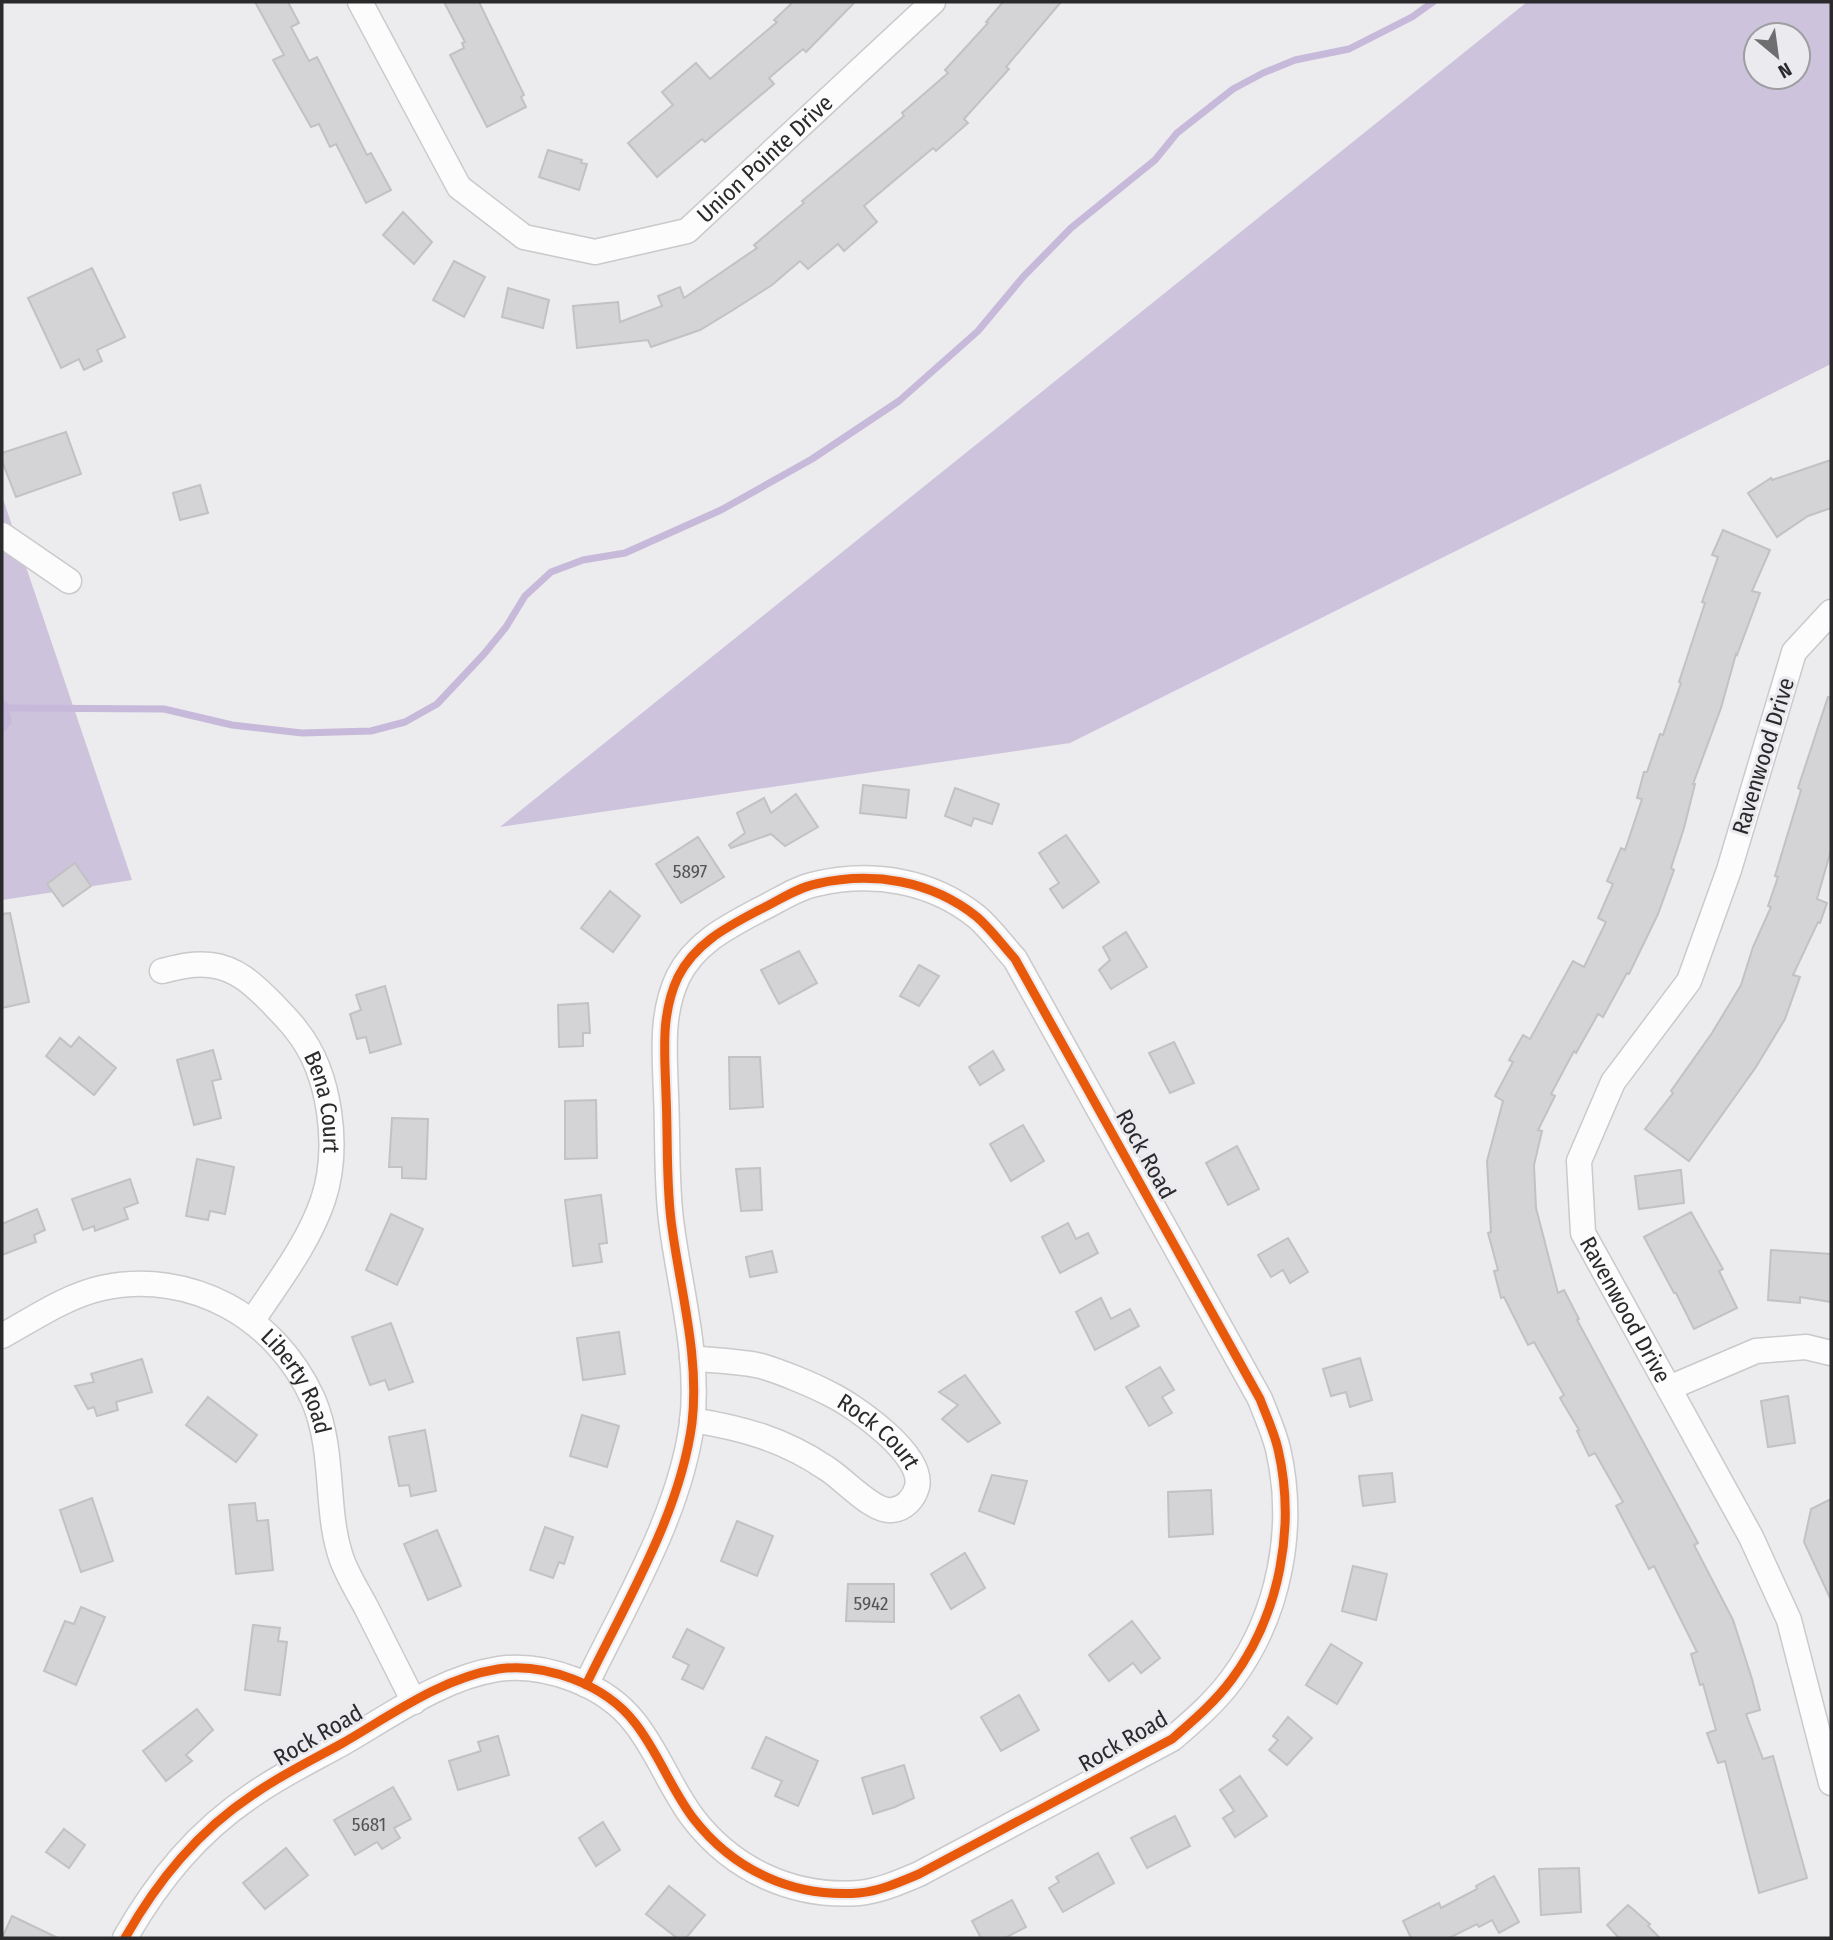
<svg xmlns="http://www.w3.org/2000/svg" width="1833" height="1940" font-family="'Fira Sans Condensed',sans-serif">
	<style>
		.forest { fill: #cdc3dd; fill-rule: evenodd }
		.water { fill: #c7b9da }
		.lines { fill: none; stroke-linecap: round; stroke-linejoin: round }
		.stream { stroke: #c7b9da; stroke-width: 7 }
		.building { fill: #d4d3d5; stroke: #c2c1c3; stroke-width: 2 }
		.street-casing { stroke: #cac9cb; stroke-width: 27 }
		.street { stroke: #fcfcfc; stroke-width: 24 }
		.cycleway-casing { stroke: #ebeaee; stroke-width: 13 }
		.cycleway { stroke: #e8590c; stroke-width: 9 }
		.labels { text-anchor: middle; dominant-baseline: central; stroke-width: 6; stroke-linejoin: round; paint-order: stroke }
		.number-label { font-size: 19px; fill: #545456 }
		.street-label { font-size: 23px; fill: #2a292b; stroke: #ebeaee }
	</style>
	<rect width="100%" height="100%" fill="#ecebed"/>
	<g class="forest">
		<path d="M1527 2H1831V364L1070 743 500 827ZM1756 35H1798V77H1756Z"/>
		<polygon points="2,496 132,880 2,900"/>
	</g>
	<polygon class="water" points="2,700 8,703 12,723 2,734"/>
	<g class="lines">
		<polyline class="stream" points="8,708 164,709 232,725 302,733 371,731 405,722 437,704 484,654 506,627 525,596 551,572 583,560 625,553 721,510 812,459 899,401 978,331 1023,277 1071,228 1155,160 1177,133 1233,89 1263,73 1295,60 1349,49 1412,17 1433,2"/>
	</g>
	<g class="building">
		<polygon points="255,2 288,2 299,23 291,27 309,61 317,57 367,155 371,153 391,190 366,203 336,144 330,147 319,124 311,127 273,60 284,55"/>
		<polygon points="444,2 479,2 524,95 521,97 526,107 487,127 450,55 464,48 462,43 465,42"/>
		<polygon points="793,2 855,2 806,52 803,49 769,78 774,84 705,142 702,139 657,177 628,143 673,105 662,92 696,63 710,79 777,22 774,20"/>
		<polygon points="1003,2 1061,2 1006,67 1009,69 964,119 968,123 936,151 933,148 864,206 877,222 844,251 838,244 808,269 800,261 772,285 733,310 700,330 674,339 651,347 648,340 577,348 573,306 618,302 620,322 662,306 658,296 680,287 684,298 757,248 754,245 804,203 802,201 904,116 902,113 948,73 945,70 988,23 986,22"/>
		<polygon points="548,150 582,160 581,163 587,164 579,190 539,177"/>
		<polygon points="403,212 432,242 414,264 383,235"/>
		<polygon points="454,261 485,277 464,317 433,300"/>
		<polygon points="92,268 125,337 97,350 102,361 84,370 79,359 61,368 28,298"/>
		<polygon points="508,288 549,300 543,328 502,317"/>
		<polygon points="66,432 81,474 16,497 2,461 2,453"/>
		<polygon points="1831,460 1831,508 1808,516 1777,537 1748,493 1771,478 1772,480"/>
		<polygon points="200,485 208,513 180,520 173,493"/>
		<polygon points="1723,530 1770,550 1752,591 1760,593 1737,655 1736,654 1721,708 1693,784 1695,784 1684,828 1671,868 1674,870 1658,914 1629,974 1627,973 1603,1017 1598,1014 1576,1053 1574,1051 1551,1094 1555,1096 1538,1130 1542,1131 1534,1165 1536,1208 1558,1293 1564,1290 1579,1319 1577,1320 1698,1543 1694,1545 1733,1620 1752,1679 1760,1710 1746,1714 1763,1759 1773,1756 1807,1878 1759,1893 1725,1761 1718,1763 1707,1733 1716,1730 1703,1684 1700,1685 1691,1654 1697,1652 1654,1566 1649,1569 1616,1506 1623,1502 1595,1453 1589,1456 1577,1431 1579,1430 1560,1398 1564,1395 1534,1342 1528,1345 1504,1297 1501,1298 1494,1271 1498,1270 1488,1233 1491,1232 1487,1161 1503,1101 1495,1096 1513,1062 1509,1060 1523,1035 1530,1039 1573,961 1584,967 1606,922 1598,918 1613,884 1607,881 1621,848 1625,850 1642,799 1637,798 1644,772 1647,772 1660,734 1663,735 1681,683 1679,682 1705,603 1702,602 1718,557 1712,555"/>
		<polygon points="1828,697 1831,698 1831,850 1817,899 1827,903 1820,923 1818,922 1793,975 1800,977 1785,1019 1756,1067 1689,1161 1645,1129 1673,1093 1671,1091 1712,1033 1741,985 1753,947 1771,907 1768,906 1778,877 1775,876 1801,790 1798,788"/>
		<polygon points="863,785 909,790 906,818 860,813"/>
		<polygon points="955,788 999,804 992,824 974,818 971,826 945,816"/>
		<polygon points="796,794 818,827 785,846 771,834 731,848 729,845 745,833 737,813 764,798 771,813"/>
		<polygon points="1066,835 1099,882 1063,908 1050,889 1059,883 1039,853"/>
		<polygon points="698,837 724,877 681,903 656,864"/>
		<polygon points="75,863 91,886 63,906 47,884"/>
		<polygon points="610,891 640,916 613,952 581,928"/>
		<polygon points="10,913 29,1002 2,1008 2,914"/>
		<polygon points="1126,932 1147,967 1111,989 1099,970 1110,960 1103,947"/>
		<polygon points="799,951 817,983 779,1004 761,970"/>
		<polygon points="919,965 939,976 919,1006 900,996"/>
		<polygon points="385,986 401,1044 370,1053 366,1037 357,1039 350,1014 361,1010 356,995"/>
		<polygon points="588,1003 590,1033 583,1033 583,1046 559,1047 558,1005"/>
		<polygon points="79,1037 116,1068 94,1095 46,1056 60,1038 71,1047"/>
		<polygon points="1174,1042 1194,1083 1170,1093 1149,1053"/>
		<polygon points="213,1050 221,1079 212,1081 221,1118 194,1125 177,1060"/>
		<polygon points="993,1051 1004,1070 980,1085 969,1067"/>
		<polygon points="729,1057 760,1057 763,1107 730,1109"/>
		<polygon points="596,1100 597,1158 565,1159 565,1101"/>
		<polygon points="392,1118 428,1119 426,1179 402,1178 402,1167 389,1167"/>
		<polygon points="1023,1125 1044,1161 1011,1181 990,1144"/>
		<polygon points="1237,1146 1259,1189 1228,1205 1206,1163"/>
		<polygon points="197,1159 234,1167 225,1214 210,1211 208,1220 186,1216"/>
		<polygon points="760,1168 762,1210 741,1211 736,1169"/>
		<polygon points="1681,1170 1684,1203 1639,1209 1635,1176"/>
		<polygon points="130,1179 138,1203 124,1208 128,1219 95,1231 94,1226 83,1230 72,1199"/>
		<polygon points="601,1195 607,1243 599,1244 602,1262 573,1266 565,1200"/>
		<polygon points="37,1209 45,1230 34,1235 36,1242 2,1255 2,1224"/>
		<polygon points="1691,1212 1723,1269 1719,1271 1737,1308 1694,1329 1676,1293 1674,1293 1644,1237"/>
		<polygon points="391,1214 423,1229 397,1285 366,1270"/>
		<polygon points="1068,1223 1076,1239 1088,1233 1098,1253 1060,1273 1042,1237"/>
		<polygon points="1288,1238 1308,1272 1290,1283 1283,1270 1271,1277 1258,1255"/>
		<polygon points="1771,1250 1831,1254 1831,1302 1800,1297 1800,1303 1768,1300"/>
		<polygon points="772,1251 777,1272 750,1277 746,1257"/>
		<polygon points="1101,1298 1111,1319 1130,1309 1139,1326 1095,1350 1076,1312"/>
		<polygon points="391,1323 413,1382 389,1390 385,1380 370,1385 352,1337"/>
		<polygon points="619,1332 625,1374 583,1380 577,1338"/>
		<polygon points="1360,1358 1372,1400 1350,1407 1346,1392 1331,1396 1323,1369"/>
		<polygon points="142,1359 152,1392 116,1402 118,1410 97,1416 94,1407 88,1409 75,1386 94,1382 91,1374"/>
		<polygon points="1160,1367 1174,1390 1162,1397 1172,1413 1149,1426 1126,1387"/>
		<polygon points="965,1375 1000,1423 968,1442 942,1419 958,1405 939,1392"/>
		<polygon points="1788,1396 1795,1443 1768,1447 1761,1401"/>
		<polygon points="208,1397 257,1435 236,1462 186,1425"/>
		<polygon points="582,1415 619,1426 607,1467 570,1456"/>
		<polygon points="425,1430 436,1491 411,1496 409,1485 399,1486 389,1437"/>
		<polygon points="1392,1473 1395,1502 1363,1506 1359,1476"/>
		<polygon points="992,1475 1027,1481 1014,1524 979,1511"/>
		<polygon points="1211,1490 1213,1534 1169,1537 1168,1492"/>
		<polygon points="92,1498 113,1561 81,1572 60,1510"/>
		<polygon points="1831,1499 1831,1600 1804,1542 1811,1509"/>
		<polygon points="255,1503 257,1521 268,1520 273,1570 236,1574 229,1505"/>
		<polygon points="737,1521 773,1536 757,1576 721,1561"/>
		<polygon points="545,1527 573,1537 564,1564 559,1562 553,1578 530,1570"/>
		<polygon points="437,1530 461,1586 428,1600 404,1544"/>
		<polygon points="965,1553 985,1588 951,1609 931,1574"/>
		<polygon points="1353,1566 1387,1574 1376,1620 1342,1611"/>
		<polygon points="848,1584 894,1584 894,1622 846,1621"/>
		<polygon points="81,1607 105,1617 76,1685 44,1671 65,1621 74,1624"/>
		<polygon points="1132,1621 1160,1658 1141,1673 1133,1663 1109,1681 1089,1655"/>
		<polygon points="253,1625 280,1628 278,1641 287,1642 280,1695 245,1690"/>
		<polygon points="687,1629 724,1648 703,1689 682,1679 689,1665 673,1657"/>
		<polygon points="1331,1644 1362,1663 1337,1704 1306,1685"/>
		<polygon points="1019,1695 1039,1730 1001,1751 981,1717"/>
		<polygon points="197,1709 213,1730 186,1755 192,1761 166,1781 143,1751"/>
		<polygon points="1288,1717 1312,1738 1287,1765 1269,1750 1278,1740 1273,1736"/>
		<polygon points="498,1736 509,1775 458,1790 449,1761 481,1751 478,1742"/>
		<polygon points="766,1737 818,1761 798,1806 775,1796 782,1781 752,1768"/>
		<polygon points="904,1765 914,1798 895,1807 873,1814 862,1778"/>
		<polygon points="1240,1776 1267,1816 1235,1837 1223,1818 1234,1811 1220,1790"/>
		<polygon points="393,1787 411,1819 394,1828 400,1838 382,1849 377,1842 355,1855 334,1820"/>
		<polygon points="1175,1816 1190,1846 1147,1868 1131,1838"/>
		<polygon points="603,1822 620,1850 596,1866 579,1838"/>
		<polygon points="64,1829 85,1845 69,1868 46,1852"/>
		<polygon points="286,1848 308,1875 265,1909 243,1883"/>
		<polygon points="1098,1853 1114,1883 1063,1912 1049,1888 1059,1882 1056,1877"/>
		<polygon points="1579,1868 1581,1912 1541,1915 1539,1869"/>
		<polygon points="1494,1876 1519,1922 1499,1933 1492,1920 1479,1927 1477,1924 1449,1938 1411,1938 1403,1921 1439,1903 1441,1908 1477,1889 1476,1886"/>
		<polygon points="669,1886 705,1915 686,1938 677,1938 646,1914"/>
		<polygon points="1012,1900 1026,1927 1005,1938 981,1938 972,1921"/>
		<polygon points="1628,1905 1650,1924 1648,1926 1660,1938 1619,1938 1607,1925"/>
		<polygon points="12,1916 58,1938 2,1938"/>
	</g>
	<g class="lines">
		<defs>
			<g id="street">
				<path id="s1" d="M360 2 459 187 524 237 595 252 687 231 933 2"/>
				<polyline points="2,535 69,581"/>
				<path id="s2" d="M1831 612 1794 652 1729 870 1689 981 1613 1082 1579 1161 1583 1233 1751 1537 1789 1620 1831 1783"/>
				<path id="s3" d="M162 971C178 967 193 963 210 965 237 968 254 985 272 1003 280 1012 290 1021 297 1031 331 1074 340 1149 323 1200 308 1244 278 1282 253 1320"/>
				<path id="s4" d="M2 1336C33 1319 66 1296 102 1288 191 1269 276 1317 313 1399 336 1453 324 1510 342 1560 348 1576 358 1592 366 1607 382 1639 398 1670 414 1702"/>
				<path id="s5" d="M692 1358C714 1361 739 1361 761 1366 781 1372 811 1384 830 1394 855 1406 925 1455 917 1487 914 1498 905 1509 892 1510 873 1513 843 1478 826 1468 783 1439 742 1428 692 1420"/>
				<polyline points="1669,1388 1756,1351 1806,1347 1831,1353"/>
				<path d="M125 1938C158 1880 198 1831 254 1794 281 1775 312 1760 341 1744 390 1716 441 1678 498 1669 545 1662 606 1685 635 1723 658 1752 671 1789 693 1818 733 1870 793 1898 859 1893 880 1891 900 1882 919 1874L1172 1739C1194 1720 1215 1702 1232 1679 1280 1614 1296 1527 1278 1449 1274 1432 1266 1415 1260 1399L1015 959C1003 946 991 929 977 917 931 880 872 871 816 884 796 888 778 901 759 910 727 927 695 943 678 977 660 1015 665 1055 666 1095 668 1136 666 1179 671 1220 679 1286 700 1355 692 1423 680 1514 626 1602 586 1685"/>
			</g>
		</defs>
		<use href="#street" class="street-casing"/>
		<use href="#street" class="street"/>
		<defs>
			<path id="cycleway" d="M125 1938C158 1880 198 1831 254 1794 281 1775 312 1760 341 1744 390 1716 441 1678 498 1669 545 1662 606 1685 635 1723 658 1752 671 1789 693 1818 733 1870 793 1898 859 1893 880 1891 900 1882 919 1874L1172 1739C1194 1720 1215 1702 1232 1679 1280 1614 1296 1527 1278 1449 1274 1432 1266 1415 1260 1399L1015 959C1003 946 991 929 977 917 931 880 872 871 816 884 796 888 778 901 759 910 727 927 695 943 678 977 660 1015 665 1055 666 1095 668 1136 666 1179 671 1220 679 1286 700 1355 692 1423 680 1514 626 1602 586 1685"/>
		</defs>
		<use href="#cycleway" class="cycleway-casing"/>
		<use href="#cycleway" class="cycleway"/>
	</g>
	<g class="labels">
		<g class="number-label">
			<text x="690" y="871">5897</text>
			<text x="871" y="1603">5942</text>
			<text x="369" y="1824">5681</text>
		</g>
		<g class="street-label">
			<text stroke="none"><textPath href="#s1" startOffset="565">Union Pointe Drive</textPath></text>
			<text transform="translate(1763 756) rotate(-73)">Ravenwood Drive</text>
			<text stroke="none"><textPath href="#s3" startOffset="238">Bena Court</textPath></text>
			<text transform="translate(1146 1154) rotate(61)">Rock Road</text>
			<text stroke="none"><textPath href="#s2" startOffset="772">Ravenwood Drive</textPath></text>
			<text stroke="none"><textPath href="#s4" startOffset="346">Liberty Road</textPath></text>
			<text stroke="none"><textPath href="#s5" startOffset="206">Rock Court</textPath></text>
			<text transform="translate(318 1735) rotate(-30)">Rock Road</text>
			<text transform="translate(1123 1741) rotate(-30)">Rock Road</text>
		</g>
	</g>
	<rect width="1833" height="1940" fill="none" stroke="#2a292b" stroke-width="7"/>
	<g transform="translate(1777 56) rotate(151)"><circle r="33" fill="#ebeaee" stroke="#9e9da0" stroke-width="2"/>
	<path d="M0-5L12 26L0 18L-12 26Z" fill="#6e6d6f"/>
	<text y="-10" font-size="19" font-weight="bold" text-anchor="middle" fill="#2a292b">N</text>
	</g>
</svg>
